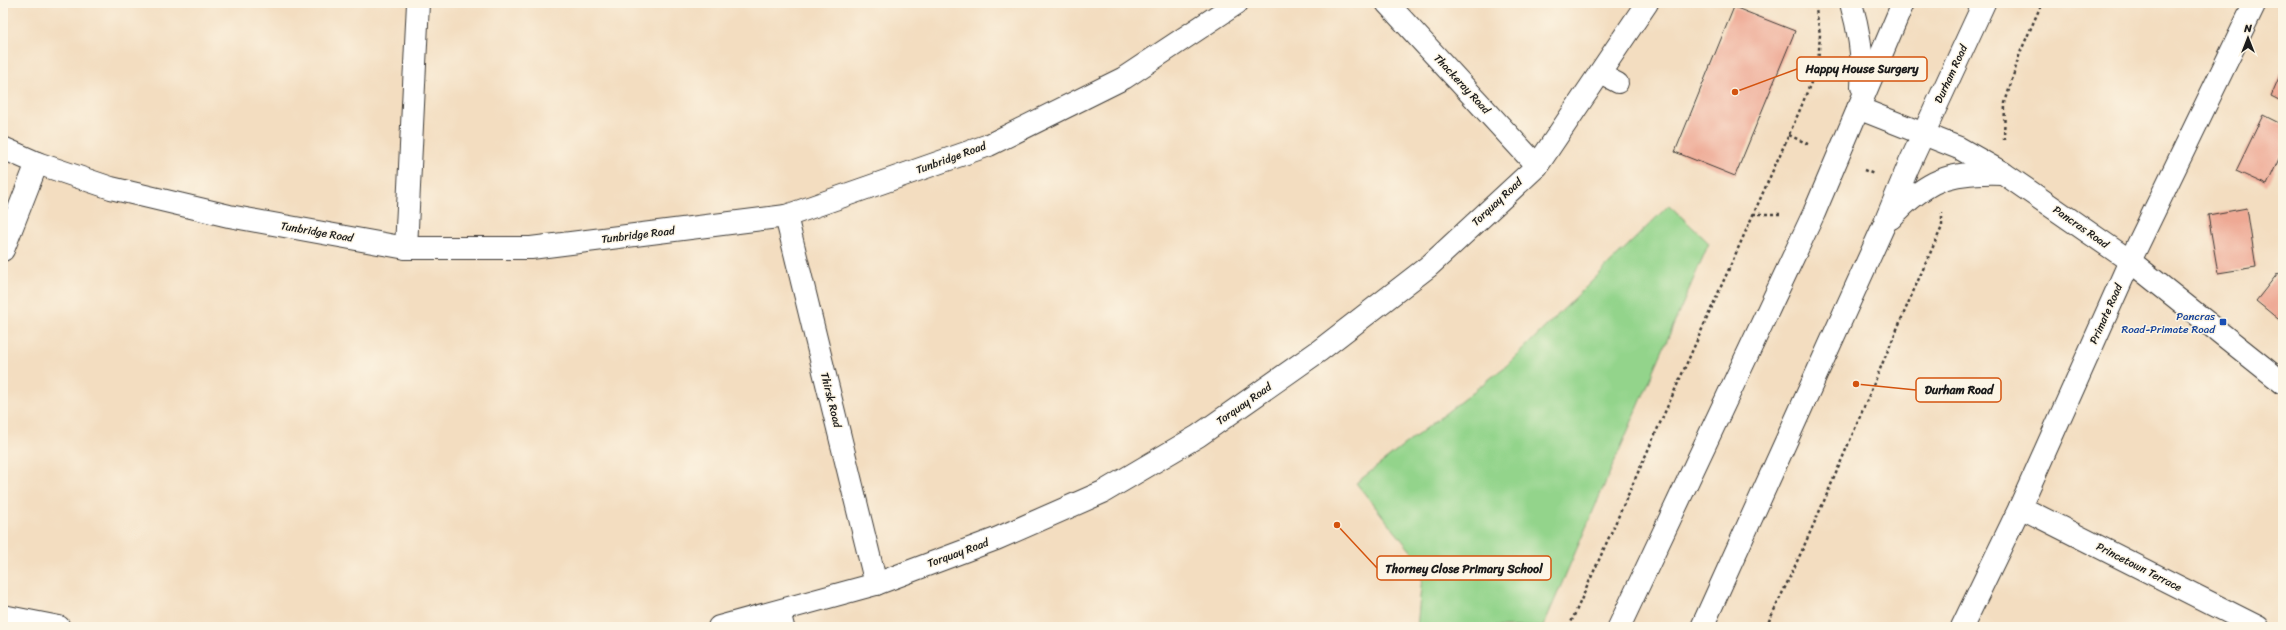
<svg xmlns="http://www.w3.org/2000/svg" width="2286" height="630" font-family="Sriracha,sans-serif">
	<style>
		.green { fill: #93d48b; stroke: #587854 }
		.building { fill: #eea994 }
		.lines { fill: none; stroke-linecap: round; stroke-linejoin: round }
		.lane-casing { stroke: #3c3935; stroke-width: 22 }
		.street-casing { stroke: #3c3935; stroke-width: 24 }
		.highway-casing { stroke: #3c3935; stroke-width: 24 }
		.path { stroke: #3c3935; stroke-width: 2.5; stroke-dasharray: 3 3; stroke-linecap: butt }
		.lane { stroke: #fff; stroke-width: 20 }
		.street { stroke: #fff; stroke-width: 22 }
		.highway { stroke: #fff; stroke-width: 22 }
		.transit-dot { fill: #1a4fb4; stroke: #fcf5e5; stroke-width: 1.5 }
		.labels { text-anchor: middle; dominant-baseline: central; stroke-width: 3; stroke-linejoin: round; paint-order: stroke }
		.street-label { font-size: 11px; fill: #1c1c1c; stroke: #fcf5e5 }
		.transit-label { font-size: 11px; fill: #164399; stroke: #fcf5e5; text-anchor: end }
		.leader { fill: none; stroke: #d4530e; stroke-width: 1.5 }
		.callout-dot { fill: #d4530e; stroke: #fcf5e5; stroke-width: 1.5 }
		.callout { fill: #fcf5e5; stroke: #d4530e; stroke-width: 1.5 }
		.callout-label { font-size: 12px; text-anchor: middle; font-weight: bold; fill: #1c1c1c }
	</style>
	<rect width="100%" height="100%" fill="#fcf5e5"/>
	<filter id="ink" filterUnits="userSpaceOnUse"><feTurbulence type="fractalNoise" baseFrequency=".025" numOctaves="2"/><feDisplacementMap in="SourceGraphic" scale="8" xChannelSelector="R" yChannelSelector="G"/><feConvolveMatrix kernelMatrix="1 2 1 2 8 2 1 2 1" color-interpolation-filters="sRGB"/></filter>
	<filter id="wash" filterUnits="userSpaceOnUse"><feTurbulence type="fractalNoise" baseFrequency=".012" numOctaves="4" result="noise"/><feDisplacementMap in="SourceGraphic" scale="16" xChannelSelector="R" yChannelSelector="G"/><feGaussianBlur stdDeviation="0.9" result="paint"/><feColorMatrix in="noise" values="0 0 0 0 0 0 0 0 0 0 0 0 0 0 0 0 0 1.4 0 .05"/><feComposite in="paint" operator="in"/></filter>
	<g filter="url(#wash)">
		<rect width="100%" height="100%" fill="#f3ddc0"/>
		<polygon class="green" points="1669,205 1709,243 1543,627 1417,627 1423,566 1356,483 1506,366"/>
		<g id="blocks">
			<g class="building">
				<polygon points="1734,7 1795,31 1735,176 1675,152"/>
				<polygon points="2283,68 2283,102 2271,96"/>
				<polygon points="2263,115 2283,125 2283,150 2267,185 2236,171"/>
				<polygon points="2247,208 2256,267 2218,273 2208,215"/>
				<polygon points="2278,273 2283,277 2283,323 2256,301"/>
			</g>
		</g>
	</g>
	<g filter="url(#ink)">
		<use href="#blocks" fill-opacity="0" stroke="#3c3935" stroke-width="1"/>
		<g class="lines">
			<defs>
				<g id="lane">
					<polyline points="1599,73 1618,83"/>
					<polyline points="780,611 784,627"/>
				</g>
				<g id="street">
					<polyline points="1387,3 1537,166"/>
					<polyline points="1858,108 1959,148 2003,173 2130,261 2283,383"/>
					<polyline points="3,148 37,163 111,188 229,216 406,248 531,248 786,216 989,145 1124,78 1237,3"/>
					<polyline points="786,216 876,584"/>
					<polyline points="406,248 418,3"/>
					<polyline points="3,250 37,163"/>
					<polyline points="2020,507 2258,627"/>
					<polyline points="3,616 59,627"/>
					<polyline points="719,627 876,584 996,539 1103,492 1198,436 1319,351 1429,266 1537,166 1647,3"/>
					<polyline points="1962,627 2020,507 2130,261 2255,3"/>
				</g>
				<g id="highway">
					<path d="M1851 3C1859 31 1864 57 1862 87"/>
					<path d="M1891 218C1927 179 1950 171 2003 173"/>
					<polyline points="1619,627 1814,213 1903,3"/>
					<polyline points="1702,627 1884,225 1908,167 1984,3"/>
				</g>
			</defs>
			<use href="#lane" class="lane-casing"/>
			<use href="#street" class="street-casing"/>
			<use href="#highway" class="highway-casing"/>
			<g class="path">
				<polyline points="1789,135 1810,145"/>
				<polyline points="2004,140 2005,103 2020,53 2042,3"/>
				<polyline points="1864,170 1874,174"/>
				<polyline points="1753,214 1780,214"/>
				<polyline points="1569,627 1799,112 1818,65 1820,34 1815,3"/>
				<path d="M1766 627C1830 497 1881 360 1942 227V213"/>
			</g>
			<use href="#lane" class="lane"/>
			<use href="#street" class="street"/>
			<use href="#highway" class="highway"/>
		</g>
	</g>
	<rect class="transit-dot" x="2219" y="318" width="8" height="8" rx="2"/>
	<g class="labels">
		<g class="street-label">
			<text transform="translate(1951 74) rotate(-65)">Durham Road</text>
			<text transform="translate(1462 84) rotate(47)">Thackeray Road</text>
			<text transform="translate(951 158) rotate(-20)">Tunbridge Road</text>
			<text transform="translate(1497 202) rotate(-43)">Torquay Road</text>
			<text transform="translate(2081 227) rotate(35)">Pancras Road</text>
			<text transform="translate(317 232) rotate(10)">Tunbridge Road</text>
			<text transform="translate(638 235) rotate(-7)">Tunbridge Road</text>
			<text transform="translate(2106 314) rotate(-66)">Primate Road</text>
			<text transform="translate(831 400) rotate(76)">Thirsk Road</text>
			<text transform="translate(1244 404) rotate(-35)">Torquay Road</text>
			<text transform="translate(958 553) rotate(-20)">Torquay Road</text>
			<text transform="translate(2139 567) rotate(27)">Princetown Terrace</text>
		</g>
		<g class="transit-label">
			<text x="2215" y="316">Pancras<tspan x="2215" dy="13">Road-Primate Road</tspan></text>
		</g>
	</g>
	<path class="leader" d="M1735 92L1797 69M1856 384L1916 390M1337 525L1377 568"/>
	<g class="callout-dot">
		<circle cx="1735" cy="92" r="4"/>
		<circle cx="1856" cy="384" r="4"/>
		<circle cx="1337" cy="525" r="4"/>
	</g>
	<g class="callout">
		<rect x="1797" y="57" width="130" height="24" rx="4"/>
		<rect x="1916" y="378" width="85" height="24" rx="4"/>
		<rect x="1377" y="556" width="174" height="24" rx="4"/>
	</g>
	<g class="callout-label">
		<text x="1862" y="73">Happy House Surgery</text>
		<text x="1959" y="394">Durham Road</text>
		<text x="1464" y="573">Thorney Close Primary School</text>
	</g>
	<rect width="2286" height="630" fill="none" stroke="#fcf5e5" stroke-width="16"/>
	<g transform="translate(2248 38)" stroke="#fcf5e5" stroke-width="3" paint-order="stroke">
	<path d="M0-3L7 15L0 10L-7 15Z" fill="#1c1c1c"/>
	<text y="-6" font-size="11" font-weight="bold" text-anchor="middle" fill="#1c1c1c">N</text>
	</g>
</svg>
